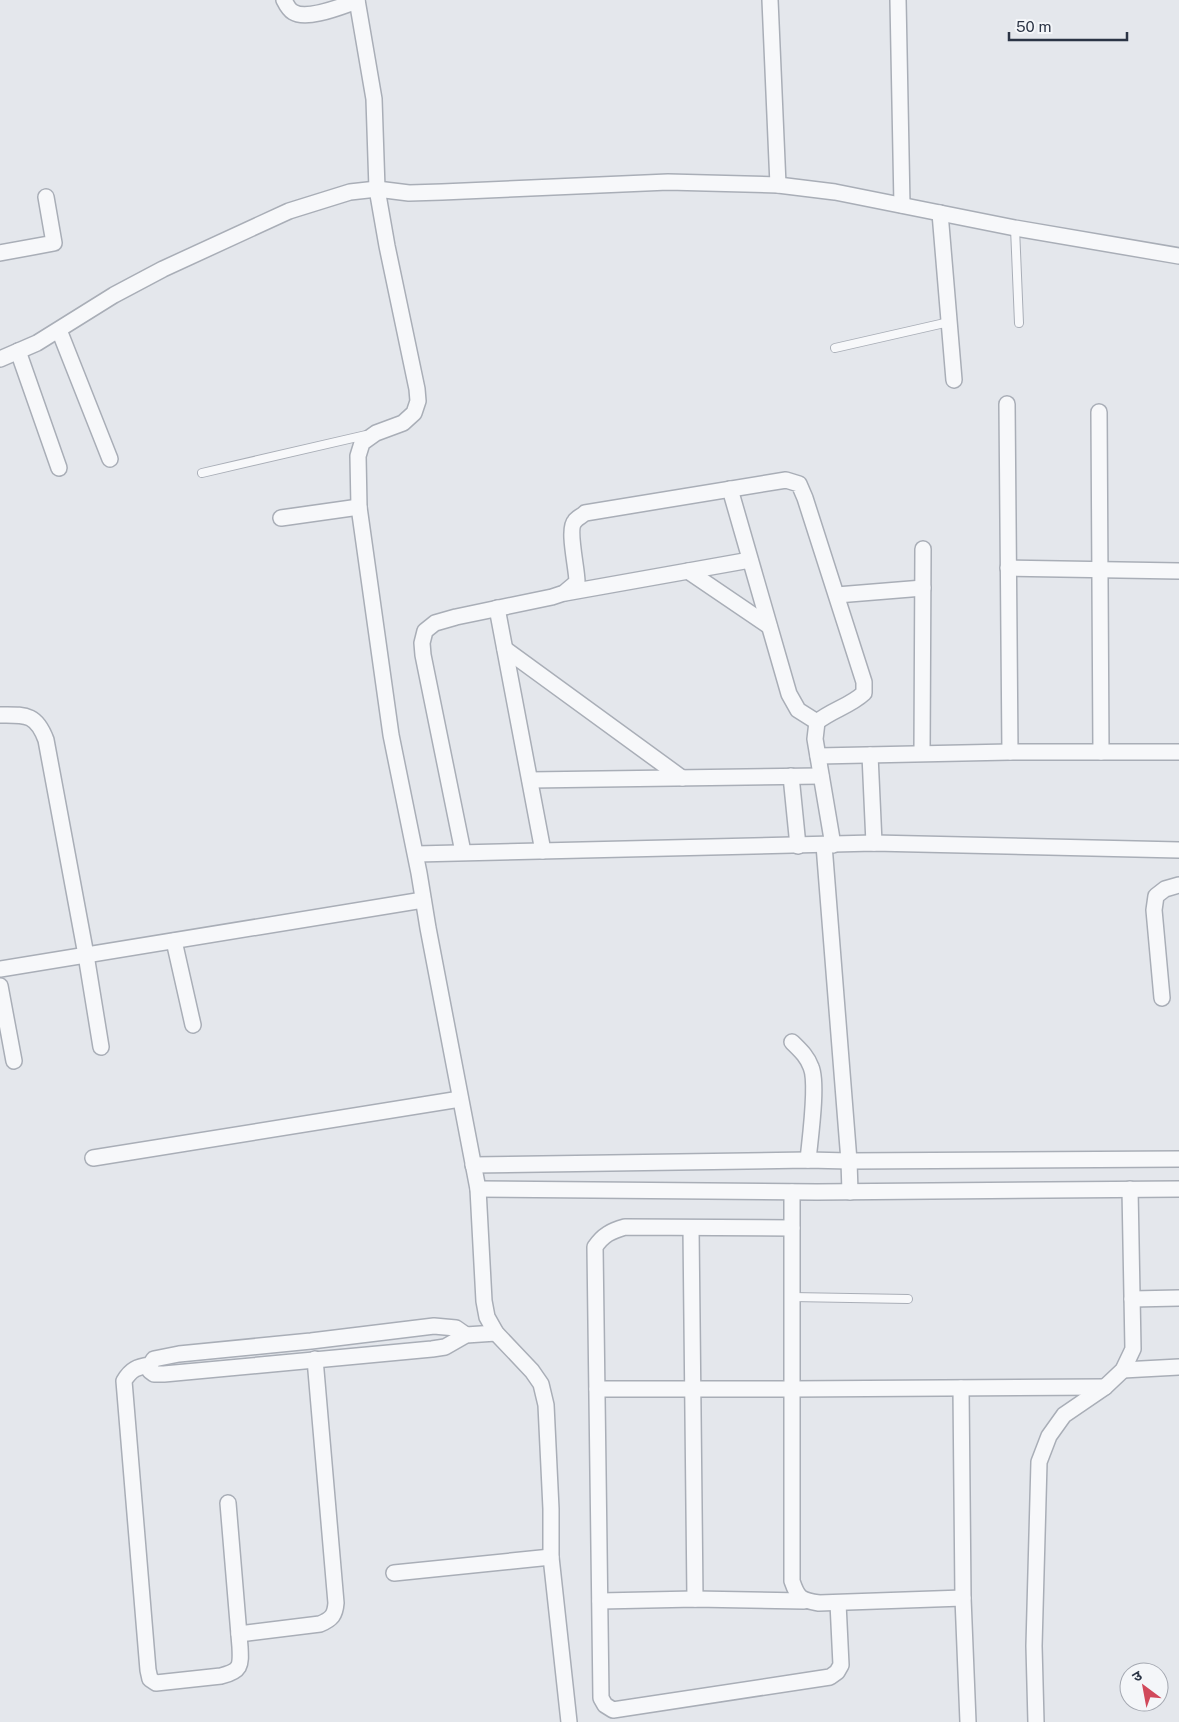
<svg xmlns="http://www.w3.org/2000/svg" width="1179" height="1722" font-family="'Public Sans','Noto Sans Devanagari',sans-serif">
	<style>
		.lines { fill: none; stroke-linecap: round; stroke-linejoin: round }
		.service-casing { stroke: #a9aeb7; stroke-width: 10 }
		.minor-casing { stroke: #a9aeb7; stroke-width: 18 }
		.service { stroke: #f7f8fa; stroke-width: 8 }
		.minor { stroke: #f7f8fa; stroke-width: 15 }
	</style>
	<rect width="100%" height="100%" fill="#e4e7ec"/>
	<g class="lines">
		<defs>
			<g id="service">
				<polyline points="1015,228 1019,323"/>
				<polyline points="835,348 949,322"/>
				<polyline points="202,473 366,435"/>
				<polyline points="792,1297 908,1299"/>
			</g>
			<g id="minor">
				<path d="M284 0C286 4 289 10 293 12 307 21 342 6 357 1"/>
				<polyline points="357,0 374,99 377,189 387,246 417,389 418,401 414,413 403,423 376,433 362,443 358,456 359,507 391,735 419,873 428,928 478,1189 484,1301 487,1317 496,1333 532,1371 541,1384 546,1405 551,1509 551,1557 569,1722"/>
				<polyline points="770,0 778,185"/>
				<polyline points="898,0 902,205"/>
				<polyline points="940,213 954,380"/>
				<polyline points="0,253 54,243 46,197"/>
				<polyline points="59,330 110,459"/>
				<polyline points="18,351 59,468"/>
				<polyline points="0,359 37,343 114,295 163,269 289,211 350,192 377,189 409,193 442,192 668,182 778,185 835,192 1015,228 1179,256"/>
				<polyline points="1007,404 1010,752"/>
				<polyline points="1099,412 1101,752"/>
				<polyline points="730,489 789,694 798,710 817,722"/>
				<polyline points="281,518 359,507"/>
				<polyline points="1008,568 1179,571"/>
				<polyline points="688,571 769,626"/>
				<polyline points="565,593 750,560"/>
				<polyline points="837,595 923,588"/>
				<polyline points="497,608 543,851"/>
				<polyline points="505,649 682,778"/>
				<path d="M0 715C25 715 36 713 46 740L86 955 101 1047"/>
				<polyline points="922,753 923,549"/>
				<polyline points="870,755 874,843"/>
				<polyline points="818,756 1010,752 1179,752"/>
				<polyline points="791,776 798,846"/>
				<polyline points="530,780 821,776"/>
				<polyline points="824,845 849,1161 850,1192"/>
				<path d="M463 852 423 655 422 643 425 631 435 623 456 617 552 597 564 593 577 582C577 568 567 529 575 521 577 518 582 516 585 513L786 480 799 484 805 498 864 682V693C850 706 832 710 817 722L815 739 833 845"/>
				<polyline points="416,854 874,843 1179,850"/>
				<polyline points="174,941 193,1025"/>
				<polyline points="0,969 423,900"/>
				<polyline points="0,986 14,1061"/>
				<polyline points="1162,998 1154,910 1156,896 1165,889 1179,885"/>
				<path d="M792 1042C800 1050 807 1056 811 1067 818 1083 810 1139 808 1160"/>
				<polyline points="93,1158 460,1099"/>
				<polyline points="473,1165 808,1160 849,1161 1179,1159"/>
				<polyline points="478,1189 817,1192 1179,1189"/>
				<path d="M792 1192V1581C798 1599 801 1600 819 1603L963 1598"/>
				<polyline points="691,1228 695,1599"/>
				<path d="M792 1228 625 1227C611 1231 603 1235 595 1247L601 1698 605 1705 613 1710 830 1677 837 1672 841 1665 838 1603"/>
				<polyline points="1132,1299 1179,1298"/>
				<polyline points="150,1365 150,1371 154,1374 164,1374 432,1349 445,1347 466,1335 496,1333"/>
				<polyline points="1123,1370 1179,1367"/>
				<polyline points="961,1388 963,1598 968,1722"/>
				<polyline points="597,1389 792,1389 1105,1387"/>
				<path d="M228 1503 240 1647C241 1666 241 1671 221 1676L156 1683 150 1679 148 1670 124 1381C131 1369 137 1367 150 1365L154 1359 179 1354 311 1341 434 1326 456 1328 466 1335"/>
				<polyline points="394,1573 551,1557"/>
				<polyline points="600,1601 695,1599 804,1601"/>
				<path d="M239 1634 320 1624C332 1619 335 1615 336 1603L315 1359"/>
				<polyline points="1036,1722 1034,1646 1039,1462 1049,1436 1064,1415 1105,1387 1123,1370 1133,1349 1130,1189"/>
			</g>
		</defs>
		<use href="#service" class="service-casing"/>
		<use href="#minor" class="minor-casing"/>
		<use href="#service" class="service"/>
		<use href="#minor" class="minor"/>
	</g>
	<g transform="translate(1144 1687) rotate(328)"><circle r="24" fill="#f4f6f9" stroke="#a4a8b1"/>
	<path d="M0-4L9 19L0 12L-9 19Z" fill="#d1495b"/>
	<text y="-8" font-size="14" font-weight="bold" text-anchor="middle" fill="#2b3445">उ</text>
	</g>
	<path d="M1009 32v8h118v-8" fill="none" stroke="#2b3445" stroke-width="2.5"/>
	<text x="1016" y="32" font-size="15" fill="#2b3445" stroke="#f4f6f9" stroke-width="4" paint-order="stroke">50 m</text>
</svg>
